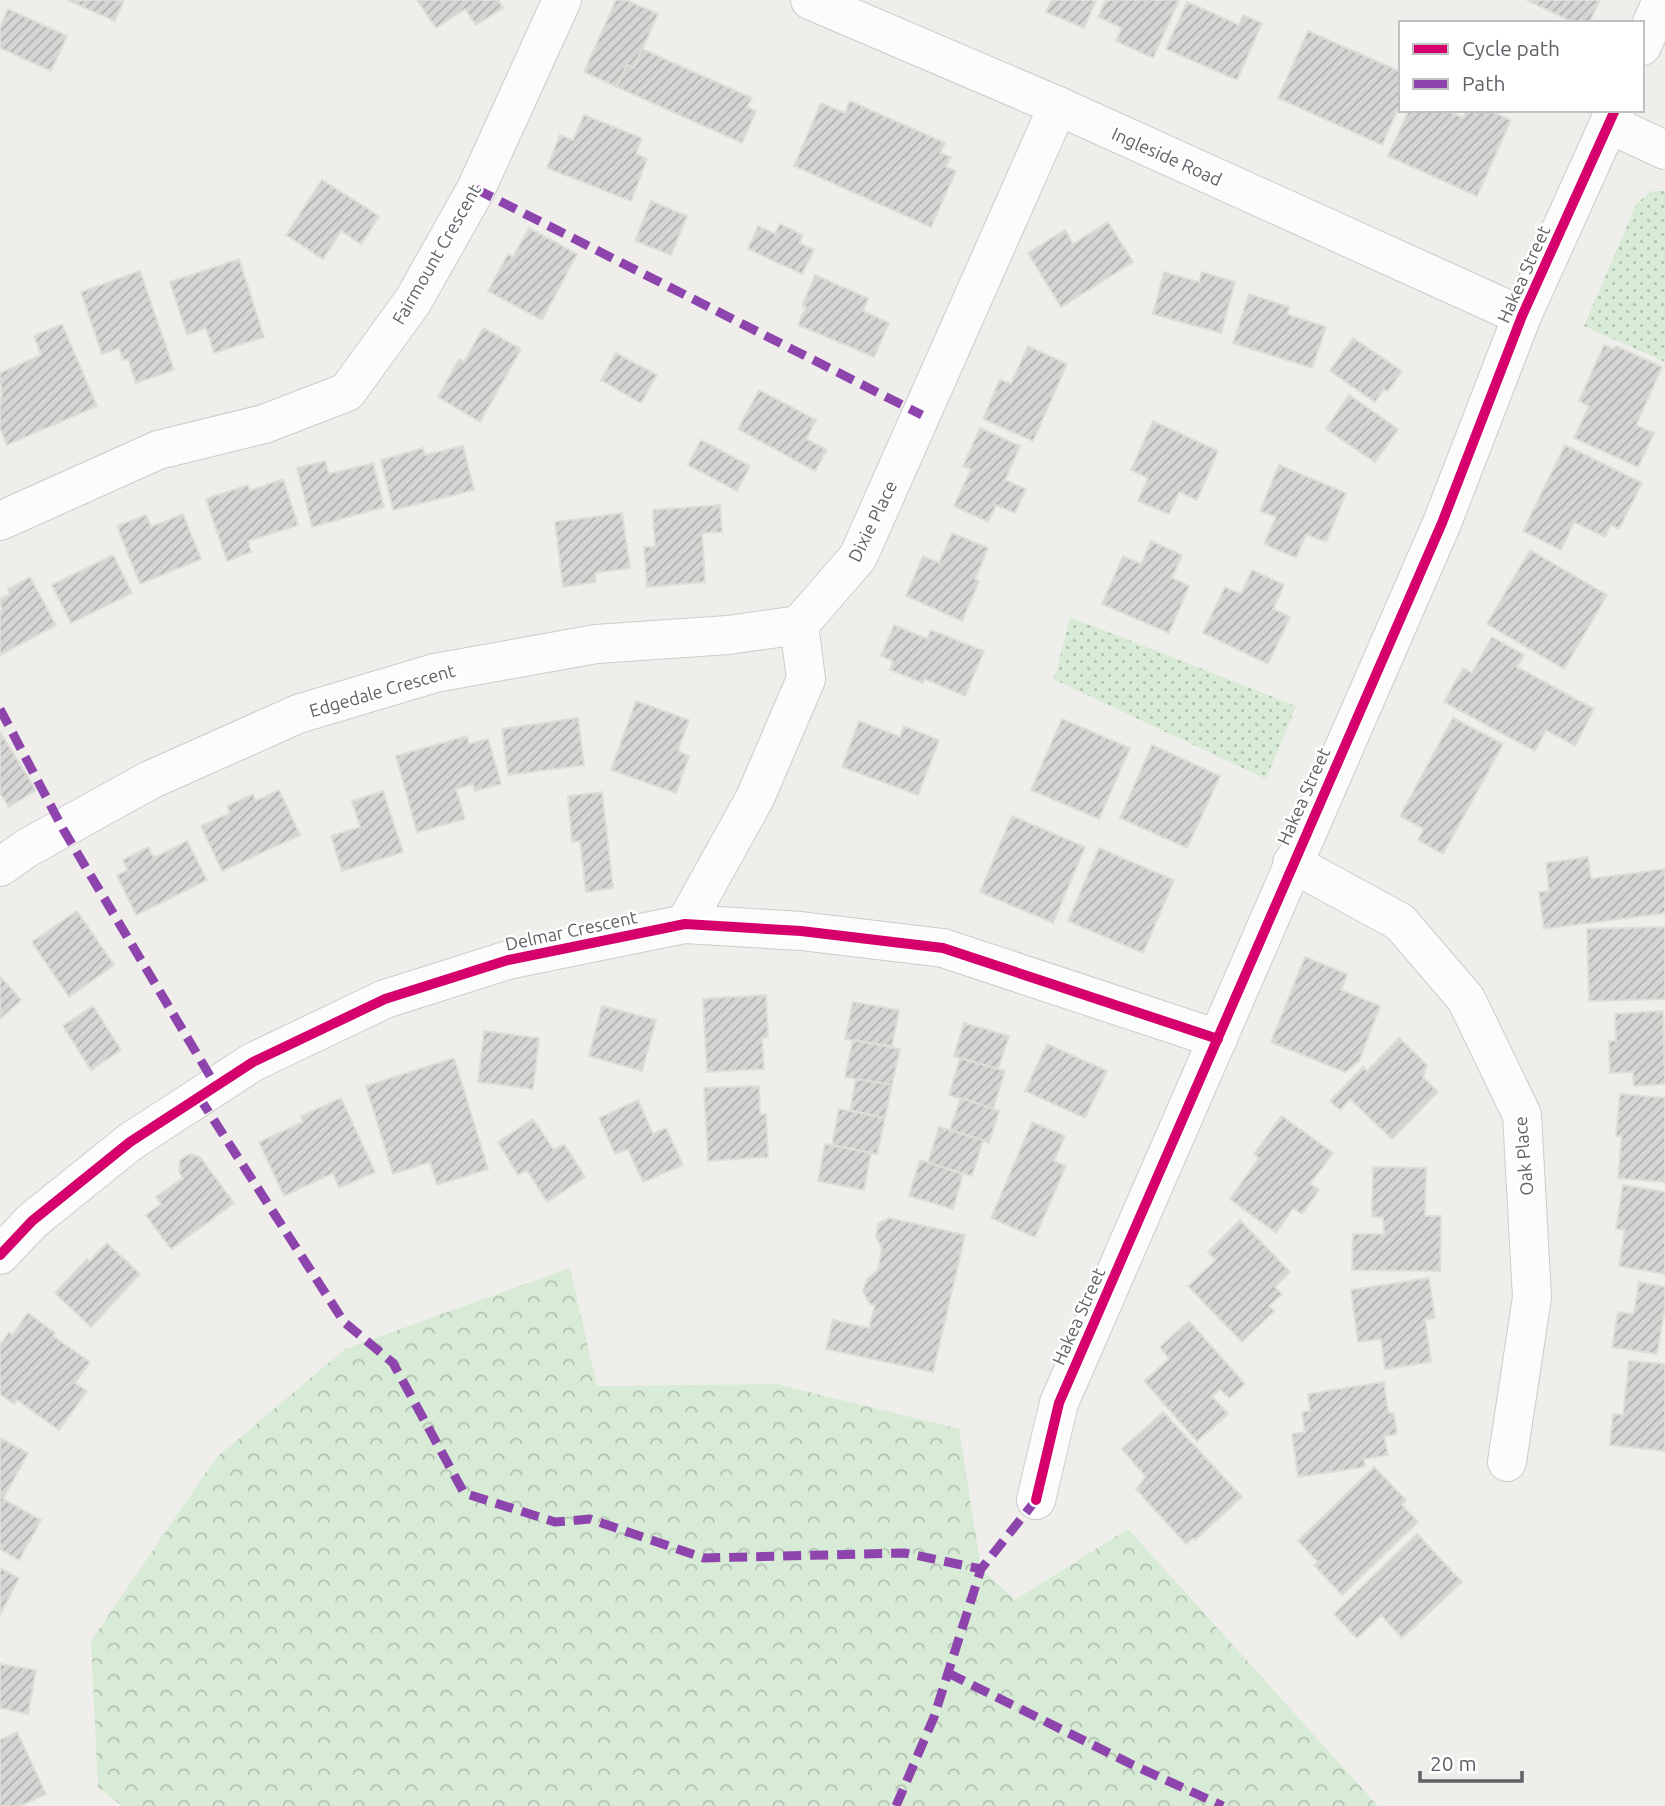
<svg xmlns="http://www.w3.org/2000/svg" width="1665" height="1806" font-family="Ubuntu,sans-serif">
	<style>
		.forest { fill: url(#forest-crowns) }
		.park { fill: url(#park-dots) }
		.building { fill: url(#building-hatch); stroke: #deddd9; stroke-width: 2 }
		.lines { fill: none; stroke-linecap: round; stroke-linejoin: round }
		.street-casing { stroke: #cbcccc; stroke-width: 40 }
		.street { stroke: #fdfcfc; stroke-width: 38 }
		.quiet { stroke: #8e44ad; stroke-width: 9; stroke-dasharray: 18 9; stroke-linecap: butt }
		.cycleway-casing { stroke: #fff; stroke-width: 15 }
		.cycleway { stroke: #d6006c; stroke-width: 10 }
		.labels { text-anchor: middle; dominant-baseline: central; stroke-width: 5; stroke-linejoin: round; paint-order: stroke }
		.street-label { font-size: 18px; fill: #5f6368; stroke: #fff }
	</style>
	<defs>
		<pattern id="forest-crowns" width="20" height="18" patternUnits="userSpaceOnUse" patternTransform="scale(1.75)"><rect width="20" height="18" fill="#d8ebd6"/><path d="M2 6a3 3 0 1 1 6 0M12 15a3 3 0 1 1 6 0" fill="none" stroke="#b2c2b1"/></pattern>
		<pattern id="park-dots" width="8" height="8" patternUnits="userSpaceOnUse" patternTransform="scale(1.75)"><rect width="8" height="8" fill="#d8ebd6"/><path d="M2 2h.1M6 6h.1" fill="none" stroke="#b2c2b1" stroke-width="1.8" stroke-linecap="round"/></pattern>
		<pattern id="building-hatch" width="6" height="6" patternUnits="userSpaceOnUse" patternTransform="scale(1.75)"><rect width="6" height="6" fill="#d6d5d3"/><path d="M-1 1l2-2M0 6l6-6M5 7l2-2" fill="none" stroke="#b1b0af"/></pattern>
	</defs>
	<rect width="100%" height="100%" fill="#efeeea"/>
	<polygon class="forest" points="570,1268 597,1386 776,1384 959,1429 981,1569 1015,1600 1128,1529 1378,1806 122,1806 98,1787 91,1641 216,1458 345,1349"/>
	<g class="park">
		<polygon points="1652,191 1665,191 1665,362 1584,326 1637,203"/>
		<polygon points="1070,617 1296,706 1266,779 1053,679 1057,670"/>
	</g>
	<g class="building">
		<polygon points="67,0 124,0 115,21"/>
		<polygon points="417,0 498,0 503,8 476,25 465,9 436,28"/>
		<polygon points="616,0 626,0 658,14 634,68 627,65 617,87 584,72"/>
		<polygon points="1052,0 1096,0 1084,28 1046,12"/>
		<polygon points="1106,0 1179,0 1153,58 1116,41 1122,28 1098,17"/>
		<polygon points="1527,0 1600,0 1589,23 1574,23"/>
		<polygon points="1187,2 1239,25 1243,15 1262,23 1237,80 1166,49"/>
		<polygon points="8,9 67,36 51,71 0,48 0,27"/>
		<polygon points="1308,31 1401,72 1401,102 1382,145 1278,98"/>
		<polygon points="642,49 752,98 747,107 756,111 742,143 617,87 627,65 634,68"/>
		<polygon points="850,101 945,143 940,153 951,157 946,167 956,171 931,227 794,166 821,103 845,113"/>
		<polygon points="1409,110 1446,110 1463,118 1467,110 1488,110 1511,120 1477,196 1388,156"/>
		<polygon points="584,115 642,138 636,154 647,159 631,201 547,168 560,135 573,140"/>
		<polygon points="322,180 379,216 361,244 341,231 323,259 286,235"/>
		<polygon points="651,201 687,216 671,255 635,241"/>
		<polygon points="1108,222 1133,262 1061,307 1028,253 1065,230 1073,244"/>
		<polygon points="780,224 803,235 799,243 814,250 802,274 748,249 758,226 775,234"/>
		<polygon points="529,228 577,254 542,320 488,291 508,254 513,257"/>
		<polygon points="239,259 264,337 214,353 206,328 187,335 170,282"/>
		<polygon points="140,271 174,370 136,383 128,359 123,360 119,348 102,354 81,292"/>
		<polygon points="1164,272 1199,282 1202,272 1235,282 1221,333 1153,314"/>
		<polygon points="815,275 868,298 863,311 889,323 874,357 798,325 806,307 802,306"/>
		<polygon points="1249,294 1289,307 1287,314 1326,327 1312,368 1233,343"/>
		<polygon points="62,324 97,406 7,445 0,428 0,398 2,397 0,373 41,355 34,336"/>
		<polygon points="483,328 521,349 480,422 438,397 459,359 464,362"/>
		<polygon points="1353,338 1402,371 1387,392 1384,389 1375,402 1330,371"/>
		<polygon points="1604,345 1614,349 1616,346 1662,367 1636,425 1654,433 1638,467 1574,438 1589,406 1579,401"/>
		<polygon points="1028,346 1067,364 1033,441 983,419 1000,379 1011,384"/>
		<polygon points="616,353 657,375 641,403 601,380"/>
		<polygon points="759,390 816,420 806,439 827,450 815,471 738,429"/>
		<polygon points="1349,395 1398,429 1375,462 1326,429"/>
		<polygon points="1153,421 1218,451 1197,500 1179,492 1169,514 1138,501 1148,478 1131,470"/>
		<polygon points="980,428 1020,446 1005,480 1026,489 1015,513 996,505 988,522 954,506 971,469 963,466"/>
		<polygon points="701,440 750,466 737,491 688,465"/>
		<polygon points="1565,445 1642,483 1619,529 1611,525 1605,537 1574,522 1561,550 1523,531"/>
		<polygon points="463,446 474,490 393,510 381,460 423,448 425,455"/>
		<polygon points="325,461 329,474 373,463 384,507 312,527 297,468"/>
		<polygon points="1279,465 1346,493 1326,542 1306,534 1296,558 1264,544 1276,517 1260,511"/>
		<polygon points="283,479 298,525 248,541 251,552 227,561 206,499 248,485 250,491"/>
		<polygon points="720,505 722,532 702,533 705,582 647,587 644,547 655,547 653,510"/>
		<polygon points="622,513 630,568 595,573 596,582 563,587 555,522"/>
		<polygon points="183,514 201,559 140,584 117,526 146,515 151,527"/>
		<polygon points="952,533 988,548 975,579 979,581 962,621 906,596 923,556 939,563"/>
		<polygon points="1151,541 1182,555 1172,578 1189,586 1169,633 1102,604 1123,556 1141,564"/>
		<polygon points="1530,550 1607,595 1564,669 1487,624"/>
		<polygon points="113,555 132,593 71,623 52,585"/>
		<polygon points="1252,570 1284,585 1273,609 1290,617 1268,664 1203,633 1225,587 1241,594"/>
		<polygon points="30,577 56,625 0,655 0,611 2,610 0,599 10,594 8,589"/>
		<polygon points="894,625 927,639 931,630 984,651 965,696 925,679 923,683 890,670 893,661 881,656"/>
		<polygon points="1492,637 1524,655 1517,667 1594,709 1575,746 1546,730 1535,751 1444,702 1463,668 1472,673"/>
		<polygon points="636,701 689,720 678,751 689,756 676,793 611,770"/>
		<polygon points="578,718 584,765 508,775 502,729"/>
		<polygon points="1453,718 1503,744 1443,854 1418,840 1424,829 1400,816"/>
		<polygon points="1062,719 1130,748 1099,819 1031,790"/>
		<polygon points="859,721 900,737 904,726 939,740 918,795 842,767"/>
		<polygon points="0,732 36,790 9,807 0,793"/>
		<polygon points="467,736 469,744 488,739 501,784 475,791 473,784 456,789 465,819 417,832 396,756"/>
		<polygon points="1152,745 1220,776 1187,848 1120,818"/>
		<polygon points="279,790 300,835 222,871 201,826 230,813 227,806 253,794 256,801"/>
		<polygon points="383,791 403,852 342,871 331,836 360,827 352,801"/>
		<polygon points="602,792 613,888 586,892 580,841 572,842 568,796"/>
		<polygon points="1012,816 1085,847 1053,923 980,892"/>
		<polygon points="187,841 207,880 136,915 117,875 128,870 123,860 148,847 154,858"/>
		<polygon points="1099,848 1174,880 1143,953 1068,921"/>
		<polygon points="1588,857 1591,879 1665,869 1665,913 1544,929 1539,892 1549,891 1546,863"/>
		<polygon points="77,911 114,965 69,997 32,942"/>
		<polygon points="1665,927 1665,999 1589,1001 1587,929"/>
		<polygon points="1305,957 1347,974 1341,990 1380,1006 1359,1061 1345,1072 1271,1042"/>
		<polygon points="0,976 21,1000 0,1019"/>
		<polygon points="766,995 768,1037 762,1038 764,1069 707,1072 703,999"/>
		<polygon points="853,1002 899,1010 892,1046 845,1039"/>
		<polygon points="93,1006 121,1050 91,1070 63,1026"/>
		<polygon points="602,1006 656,1020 642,1071 589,1056"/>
		<polygon points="1663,1011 1665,1084 1634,1086 1633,1072 1610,1073 1609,1041 1616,1041 1615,1014"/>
		<polygon points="964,1023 1009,1036 998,1069 954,1056"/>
		<polygon points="484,1031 539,1038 533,1089 478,1082"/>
		<polygon points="1399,1038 1427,1065 1423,1077 1438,1092 1392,1139 1350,1099 1340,1110 1330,1101 1363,1067 1367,1071"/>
		<polygon points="853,1040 900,1049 892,1085 845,1077"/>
		<polygon points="1047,1044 1107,1071 1085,1118 1025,1091"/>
		<polygon points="454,1058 488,1169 437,1185 430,1162 393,1174 366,1086"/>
		<polygon points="960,1058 1005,1071 993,1109 949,1095"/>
		<polygon points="856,1079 892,1085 885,1118 850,1110"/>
		<polygon points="759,1086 760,1115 766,1114 768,1157 708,1161 704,1088"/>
		<polygon points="1620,1094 1665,1098 1665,1182 1618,1178 1622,1136 1616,1136"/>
		<polygon points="341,1098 375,1172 339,1188 333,1173 284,1196 259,1142 303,1122 301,1116"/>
		<polygon points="961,1098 999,1111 989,1143 950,1130"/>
		<polygon points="638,1100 653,1134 666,1128 683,1165 643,1182 628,1149 615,1154 599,1118"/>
		<polygon points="839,1109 885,1118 877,1154 832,1145"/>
		<polygon points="1282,1116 1333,1153 1310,1184 1319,1190 1302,1214 1293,1208 1276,1233 1230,1199 1259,1158 1254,1154"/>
		<polygon points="533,1119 554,1150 564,1144 585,1177 547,1202 527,1170 518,1175 498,1142"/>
		<polygon points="1032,1122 1065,1136 1054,1161 1066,1166 1035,1237 991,1218"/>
		<polygon points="939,1127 983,1140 972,1176 928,1163"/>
		<polygon points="825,1144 871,1153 864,1190 818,1181"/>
		<polygon points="190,1154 200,1157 234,1203 171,1249 146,1215 161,1204 156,1197 183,1178 179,1172 180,1160"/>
		<polygon points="920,1160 963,1174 953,1209 909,1196"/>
		<polygon points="1373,1167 1426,1168 1425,1216 1441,1216 1440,1271 1352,1270 1353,1234 1384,1234 1383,1217 1372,1217"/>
		<polygon points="1623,1185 1665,1192 1665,1274 1619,1266 1625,1230 1616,1229"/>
		<polygon points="889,1218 965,1235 933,1372 826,1349 833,1320 869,1328 875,1305 870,1304 863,1291 867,1279 878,1270 882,1248 876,1237 878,1224"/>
		<polygon points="1240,1220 1290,1272 1275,1287 1282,1294 1269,1306 1274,1311 1242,1342 1188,1286 1216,1260 1208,1252"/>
		<polygon points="107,1243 140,1274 91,1327 55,1293 87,1259 89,1262"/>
		<polygon points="1429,1278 1435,1318 1425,1319 1431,1362 1385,1369 1381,1339 1358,1342 1351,1290"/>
		<polygon points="1639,1282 1665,1287 1665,1306 1657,1354 1612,1347 1618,1312 1634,1314"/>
		<polygon points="28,1313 55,1333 53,1336 90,1362 75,1383 87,1391 59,1430 17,1400 14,1404 0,1394 0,1345 9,1332 12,1335"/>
		<polygon points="1189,1321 1245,1384 1229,1398 1220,1389 1212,1396 1228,1414 1197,1441 1144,1381 1169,1359 1160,1347"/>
		<polygon points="1629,1361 1665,1364 1665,1451 1610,1445 1613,1414 1623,1415"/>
		<polygon points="1384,1382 1388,1413 1394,1413 1397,1434 1384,1436 1388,1455 1364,1459 1365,1467 1298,1477 1292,1434 1305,1432 1302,1412 1310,1411 1308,1394"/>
		<polygon points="1163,1412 1242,1497 1195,1540 1193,1538 1186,1544 1136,1489 1146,1477 1122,1449"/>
		<polygon points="0,1438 28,1453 3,1499 41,1520 19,1560 0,1549"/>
		<polygon points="1374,1467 1406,1500 1402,1505 1418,1522 1342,1595 1314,1565 1318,1562 1298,1541"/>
		<polygon points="1417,1534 1462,1582 1402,1638 1381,1615 1357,1638 1334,1614"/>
		<polygon points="0,1568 19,1578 0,1615"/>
		<polygon points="0,1664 36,1670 28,1714 0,1708"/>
		<polygon points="17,1732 46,1794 20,1806 0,1806 0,1740"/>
	</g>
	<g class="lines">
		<defs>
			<g id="street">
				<polyline points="810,0 1058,106 1522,316"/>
				<polyline points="1642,46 1662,0"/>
				<polyline points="1609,124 1665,150"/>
				<polyline points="0,521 158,450 264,424 347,392 413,301 476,189 562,0"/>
				<polyline points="1292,863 1400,922 1466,999 1522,1115 1532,1297 1507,1462"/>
				<polyline points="0,867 27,848 150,780 298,714 435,673 596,644 728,635 799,625"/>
				<polyline points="685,924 755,798 806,679 799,625 858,557 1058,106"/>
				<polyline points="0,1255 32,1221 130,1142 253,1062 385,999 508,960 685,924 801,931 943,948 1218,1039"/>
				<polyline points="1036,1500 1059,1403 1442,523 1522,316 1615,110"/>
			</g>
		</defs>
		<use href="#street" class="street-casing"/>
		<use href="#street" class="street"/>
		<g class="quiet">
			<polyline points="476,189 922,415"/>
			<polyline points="0,709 63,829 216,1086"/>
			<polyline points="199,1097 344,1322 393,1363 464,1493 555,1522 590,1519 704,1558 905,1553 981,1569"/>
			<polyline points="948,1673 1131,1764 1223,1806"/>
			<polyline points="896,1806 934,1717 981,1569 1036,1500"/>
		</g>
		<defs>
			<g id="cycleway">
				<polyline points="0,1255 32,1221 130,1142 253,1062 385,999 508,960 685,924 801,931 943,948 1218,1039"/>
				<polyline points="1036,1500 1059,1403 1442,523 1522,316 1615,110"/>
			</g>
		</defs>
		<use href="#cycleway" class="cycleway-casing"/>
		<use href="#cycleway" class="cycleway"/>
	</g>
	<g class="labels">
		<g class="street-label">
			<text transform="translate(1167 156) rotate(24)">Ingleside Road</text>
			<text transform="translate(436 254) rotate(-60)">Fairmount Crescent</text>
			<text transform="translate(1523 274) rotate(-66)">Hakea Street</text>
			<text transform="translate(872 521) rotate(-64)">Dixie Place</text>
			<text transform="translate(382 690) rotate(-16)">Edgedale Crescent</text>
			<text transform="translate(1303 796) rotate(-66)">Hakea Street</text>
			<text transform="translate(571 930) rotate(-12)">Delmar Crescent</text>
			<text transform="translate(1523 1156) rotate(-95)">Oak Place</text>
			<text transform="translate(1078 1316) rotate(-66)">Hakea Street</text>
		</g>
	</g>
	<rect x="1399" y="21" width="245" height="91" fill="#ffffff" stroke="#bfc1c3" stroke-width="2"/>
	<rect x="1413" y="44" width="35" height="10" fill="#d6006c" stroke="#bfc1c3" stroke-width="2"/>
	<text x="1462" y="56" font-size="21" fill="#5f6368">Cycle path</text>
	<rect x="1413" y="79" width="35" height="10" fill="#8e44ad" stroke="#bfc1c3" stroke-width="2"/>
	<text x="1462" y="91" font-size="21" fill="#5f6368">Path</text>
	<path d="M1420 1771v10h102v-10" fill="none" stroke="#5f6368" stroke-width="3.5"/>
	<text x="1430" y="1771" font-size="21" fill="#5f6368" stroke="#ffffff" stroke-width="5" paint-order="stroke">20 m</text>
</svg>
